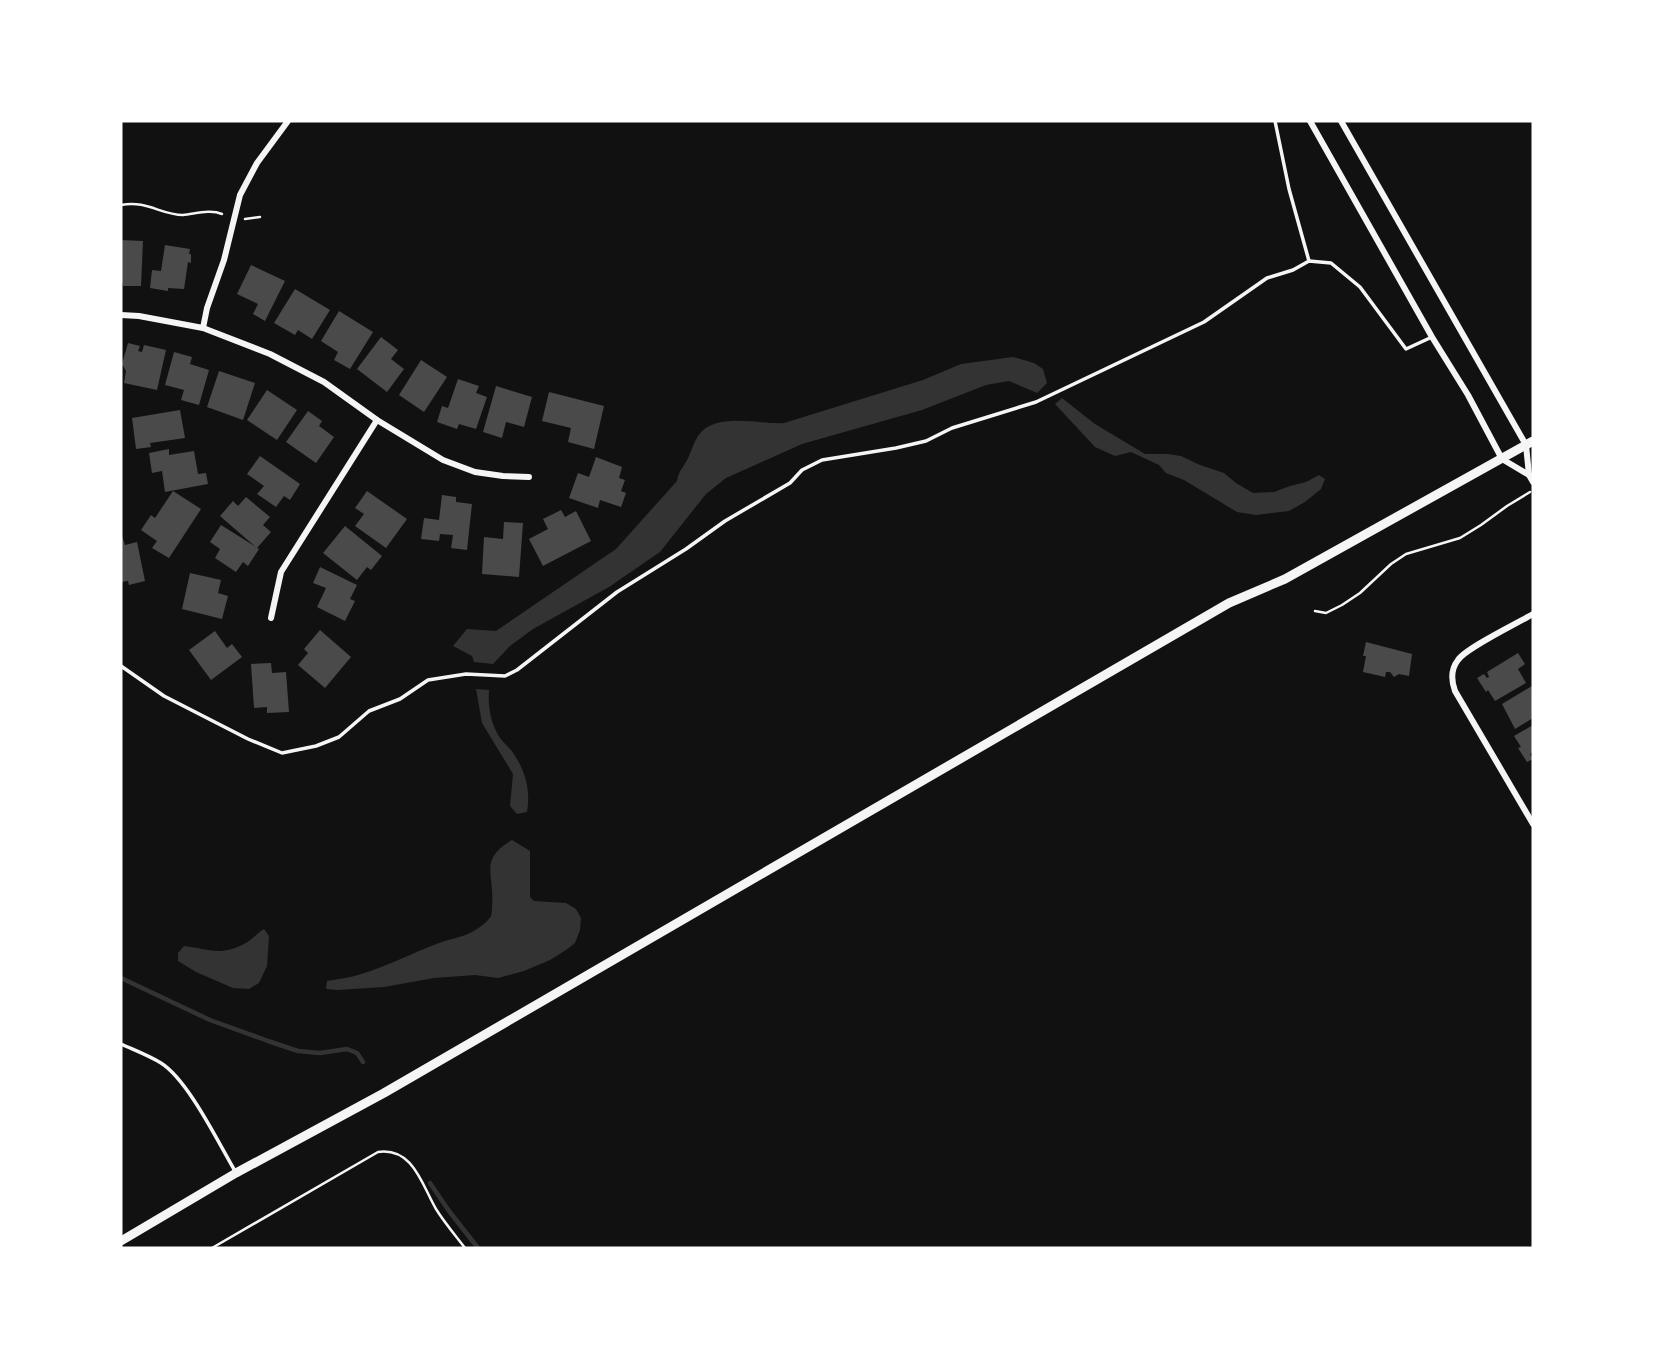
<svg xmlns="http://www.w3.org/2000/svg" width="1654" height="1369" font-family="Karla,sans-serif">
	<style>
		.water { fill: #333 }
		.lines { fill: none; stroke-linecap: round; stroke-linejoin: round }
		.stream { stroke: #333; stroke-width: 4.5 }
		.building { fill: #4a4a4a }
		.path { stroke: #f5f5f5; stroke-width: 2.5 }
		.service { stroke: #f5f5f5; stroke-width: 3.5 }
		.minor { stroke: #f5f5f5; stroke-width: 6 }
		.secondary { stroke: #f5f5f5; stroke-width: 9 }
	</style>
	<rect width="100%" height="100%" fill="#111"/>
	<g class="water">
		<path d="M1013 357 1034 363 1043 369 1047 383 1037 393 1009 381 986 385 922 410 802 444 726 478 706 494 660 552 609 587 533 629 510 646 493 664 474 662 472 656 453 646 467 629 496 631 616 549 677 481C678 471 685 466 689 456 692 449 694 442 698 436 715 411 760 425 784 423L923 380 961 364Z"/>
		<polygon points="1062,398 1095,424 1145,454 1168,454 1181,456 1200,465 1224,473 1236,483 1253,493 1274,492 1290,486 1306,482 1319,475 1325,479 1321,489 1305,502 1289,511 1256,515 1237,512 1184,480 1166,473 1159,465 1131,452 1115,456 1095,447 1055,404"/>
		<path d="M476 689 489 690C488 705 490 720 497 733 500 739 506 745 511 750 525 769 531 789 527 812L517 814 510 806 513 774 482 723Z"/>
		<path d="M512 840 530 851V897L534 901 566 903 576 909 581 918 580 930 575 943 566 950 550 960 524 971 498 978 475 975 434 978 384 987 338 990 326 989 327 981C337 979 348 978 358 975 386 967 412 953 439 943 449 939 460 938 470 933 476 930 487 923 491 916 492 914 492 908 492 906 495 874 478 860 512 840Z"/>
		<path d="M264 929 269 936 267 966 259 983 249 989 233 988 196 972 178 961V953L184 946C210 949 220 957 246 943 252 940 257 933 264 929Z"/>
	</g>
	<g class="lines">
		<g class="stream">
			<polyline points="121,978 210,1020 268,1041 298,1051 320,1053 347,1049 357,1053 363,1062"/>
			<polyline points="430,1183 449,1211 478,1248"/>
		</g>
	</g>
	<g class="building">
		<polygon points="121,240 143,241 141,286 123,286 123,283 121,283"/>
		<polygon points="165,245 190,249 189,254 191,254 191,263 188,262 184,289 168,288 168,291 150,288 152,270 161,271"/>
		<polygon points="251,265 285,281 265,321 253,314 258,304 237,294"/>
		<polygon points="295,289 330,310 312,339 298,330 295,335 274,323"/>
		<polygon points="339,311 373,332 350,369 334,360 338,352 321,341"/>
		<polygon points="381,337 398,350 391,359 404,369 387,392 357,369"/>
		<polygon points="128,343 140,346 138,351 142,352 144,345 166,350 157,390 124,383 126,371 122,364"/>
		<polygon points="174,352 192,357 190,364 209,370 199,405 181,400 184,390 165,385"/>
		<polygon points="421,360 447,377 424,412 399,395"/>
		<polygon points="219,371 255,383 243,420 207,407"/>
		<polygon points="458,379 479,386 476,393 487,397 476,429 459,424 457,429 437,422 442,406 448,408"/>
		<polygon points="496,386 532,397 524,427 506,422 502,438 483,432"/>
		<polygon points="267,390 297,410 277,440 247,420"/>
		<polygon points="549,392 604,406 594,449 568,442 571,428 542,421"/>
		<polygon points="180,410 185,438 150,443 151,447 136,449 132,418"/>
		<polygon points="308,411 322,421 319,426 334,437 316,463 286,442"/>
		<polygon points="169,449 169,455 194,451 198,474 206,473 208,484 165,492 162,471 152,473 149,453"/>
		<polygon points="260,456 300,484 290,500 284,496 276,507 257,494 264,486 247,474"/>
		<polygon points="596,457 622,467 619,478 625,480 621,491 626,493 621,507 600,500 598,508 569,498 578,473 589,477"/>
		<polygon points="173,491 201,509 169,558 152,548 157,541 141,530 151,515 155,518"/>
		<polygon points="367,491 407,519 386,548 355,526 364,514 355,508"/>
		<polygon points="442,495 456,497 456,502 472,504 467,550 451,548 453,535 440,534 439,541 421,539 424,518 439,520"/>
		<polygon points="246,497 270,517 263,525 271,532 257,548 220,516 233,501 238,506"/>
		<polygon points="561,510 565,517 576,511 591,541 543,566 529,539 548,529 543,519"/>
		<polygon points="504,522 523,523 519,577 482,574 484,537 503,539"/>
		<polygon points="221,525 259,549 248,566 243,562 236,572 215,558 220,549 210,542"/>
		<polygon points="345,526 382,556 371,570 367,567 357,580 323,553"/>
		<polygon points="121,533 125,545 137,542 145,581 129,585 128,581 121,582"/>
		<polygon points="320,567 357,585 350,599 355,601 345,621 317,607 326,588 313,583"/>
		<polygon points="190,573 221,580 218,593 228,596 222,619 182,609"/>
		<polygon points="320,630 351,657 325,688 298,665 308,653 304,649"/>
		<polygon points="215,631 227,648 232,644 242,657 211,680 189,650"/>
		<polygon points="1366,642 1412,654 1409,676 1399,674 1394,677 1390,672 1386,672 1385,677 1363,672 1366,656 1363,656"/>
		<polygon points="1518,653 1525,664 1518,669 1526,683 1495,701 1488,690 1486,692 1477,678 1484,674 1487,678 1489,677 1487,672"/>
		<polygon points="271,663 272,673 286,672 289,712 267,713 267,707 254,708 251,664"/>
		<polygon points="1532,686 1533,718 1515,729 1502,704"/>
		<polygon points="1533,725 1533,752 1530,754 1533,759 1527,762 1518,748 1521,747 1514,736"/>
	</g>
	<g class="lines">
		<g class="path">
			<path d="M121 205C147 200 161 215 183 215 195 214 210 209 222 214"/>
			<polyline points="245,219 260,217"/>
			<polyline points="1315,611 1326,613 1342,605 1360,593 1391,564 1406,554 1460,538 1481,525 1507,506 1530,492"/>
			<path d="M212 1248 378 1152C413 1147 422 1185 436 1209 444 1222 455 1235 465 1248"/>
		</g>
		<g class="service">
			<polyline points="1275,121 1289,189 1309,261"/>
			<polyline points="121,666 164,696 248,739 282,753 316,746 339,737 369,711 400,699 428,680 466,674 505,676 517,670 617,592 686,549 725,521 790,483 802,470 822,460 896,448 926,441 952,428 1036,402 1204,322 1267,278 1293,270 1309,261 1331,263 1360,287 1406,349 1432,337"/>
			<path d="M121 1044C134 1050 148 1055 161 1063 188 1080 218 1142 235 1171"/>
		</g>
		<g class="minor">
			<polyline points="1310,121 1432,337 1468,395 1502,459 1529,475"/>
			<polyline points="1341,121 1526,445 1529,475 1533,482"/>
			<polyline points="121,315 139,316 203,328 270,354 324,382 377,420 443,460 475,472 503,476 529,477"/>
			<polyline points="203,328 207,308 224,260 240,195 257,163 288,121"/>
			<path d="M1533 614C1518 623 1466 648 1458 660 1451 669 1451 680 1455 691L1533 824"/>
			<polyline points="271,618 281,572 377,420"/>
		</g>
		<polyline class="secondary" points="121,1241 236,1173 384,1093 1229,603 1285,579 1533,441"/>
	</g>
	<rect width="1654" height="1369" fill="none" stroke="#ffffff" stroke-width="245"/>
</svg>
